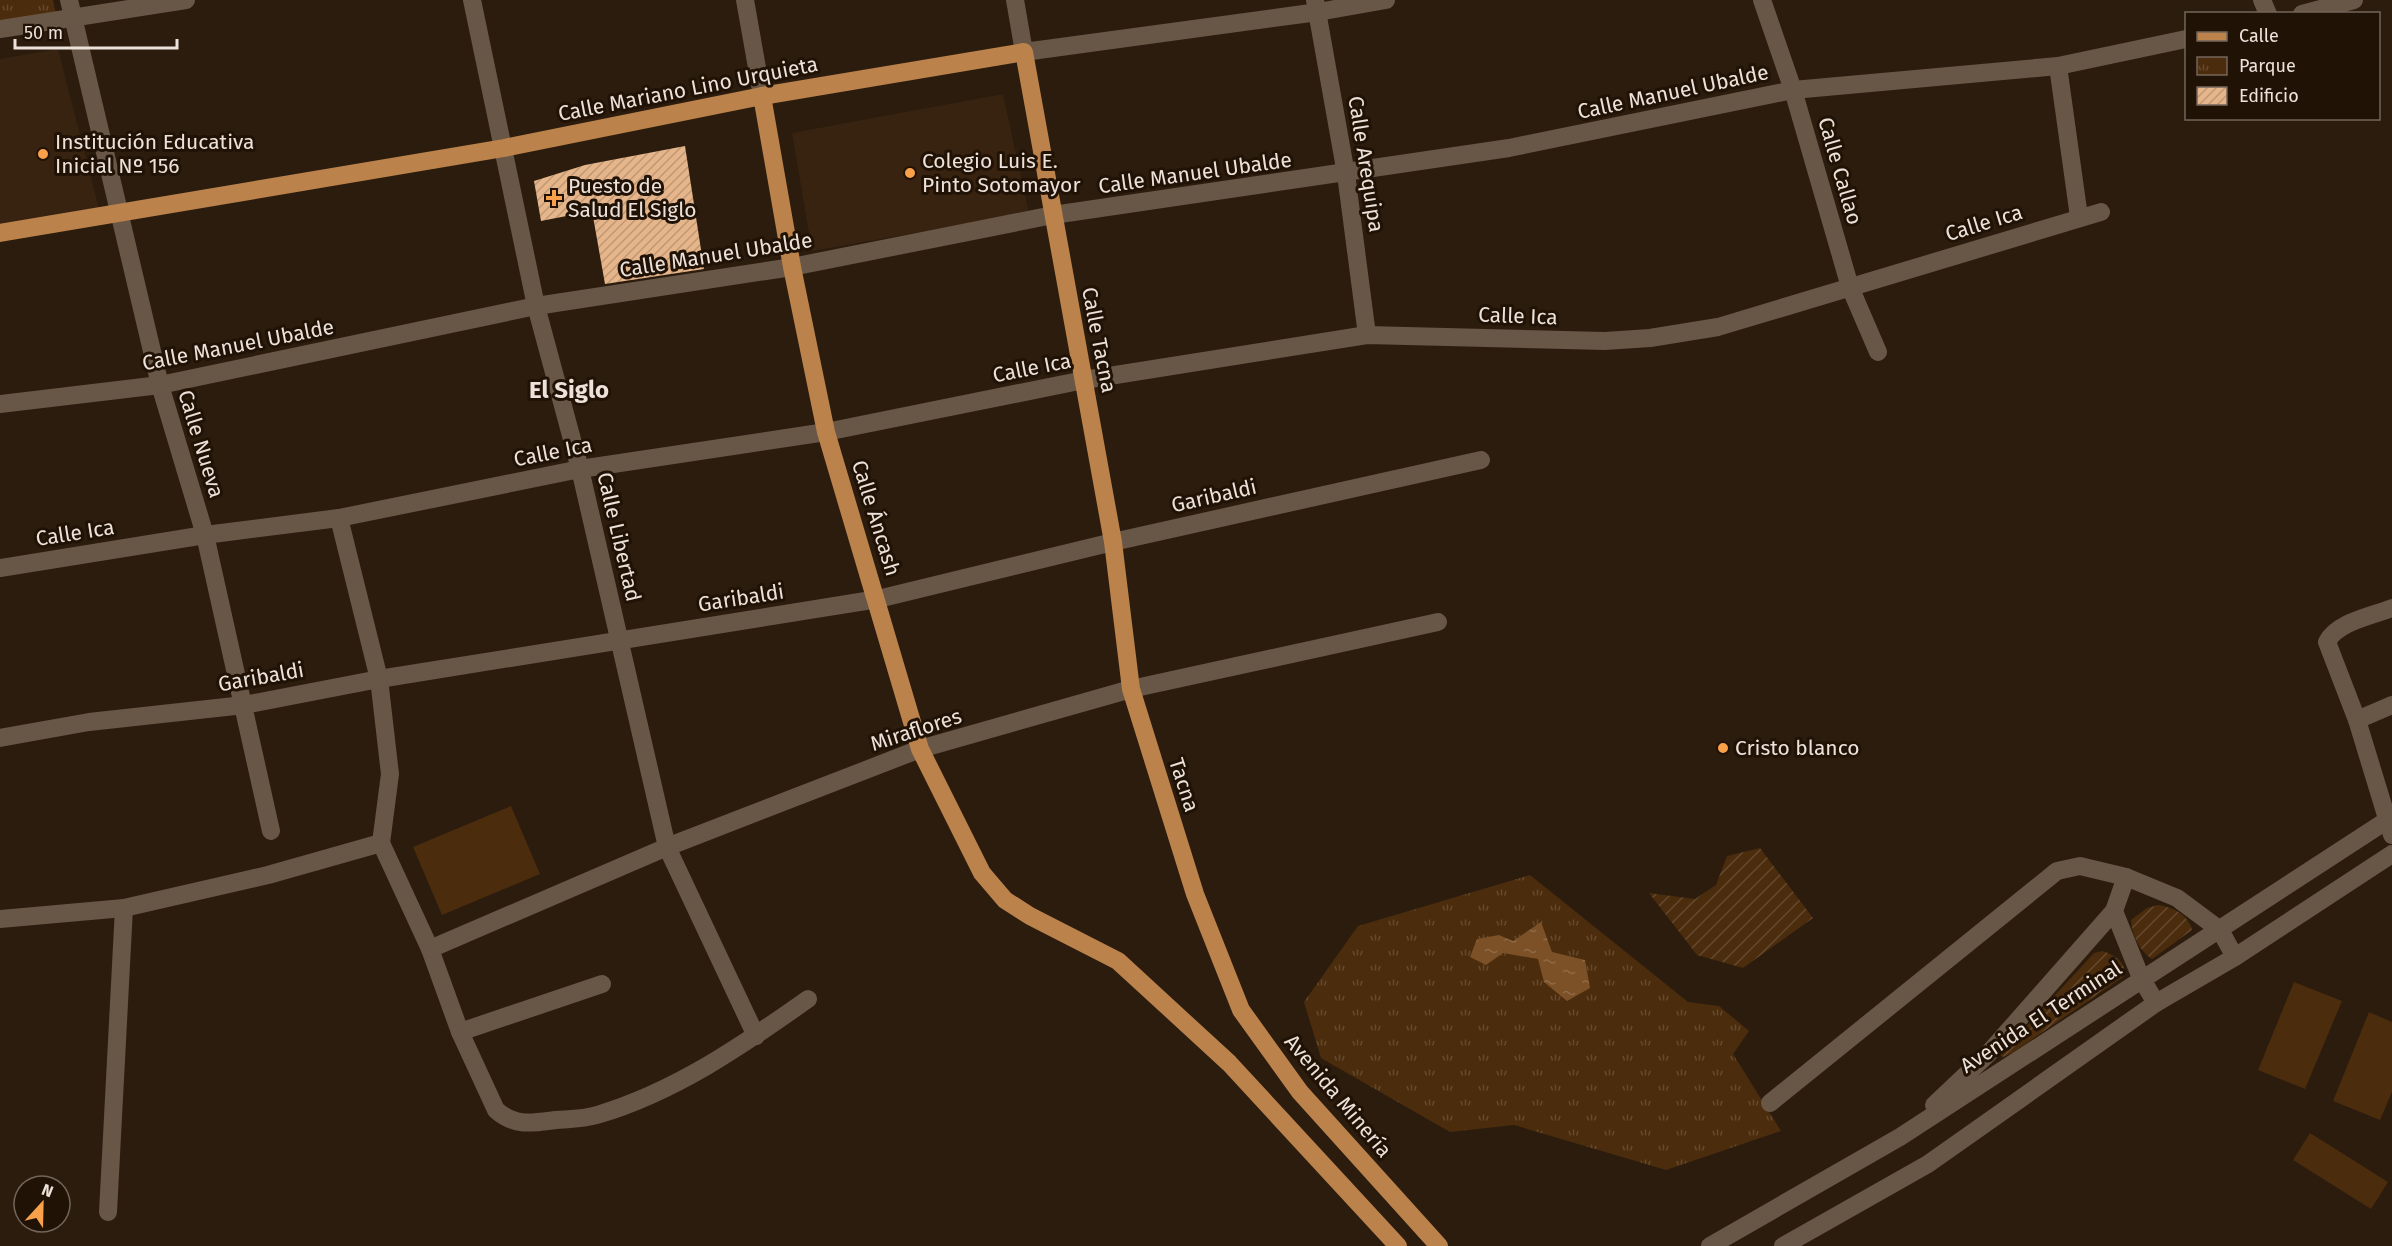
<svg xmlns="http://www.w3.org/2000/svg" width="2392" height="1246" font-family="'Fira Sans',sans-serif">
	<style>
		.built { fill: #372310 }
		.grass { fill: #4b2c0c }
		.park { fill: url(#park-tufts) }
		.garden { fill: url(#garden-furrows) }
		.water { fill: url(#water-ripples) }
		.building { fill: url(#building-hatch) }
		.lines { fill: none; stroke-linecap: round; stroke-linejoin: round }
		.minor { stroke: #685647; stroke-width: 18 }
		.major { stroke: #bb824b; stroke-width: 18 }
		.poi-dot { fill: #f8a14a; stroke: #211206; stroke-width: 2 }
		.labels { text-anchor: middle; dominant-baseline: central; stroke-width: 6; stroke-linejoin: round; paint-order: stroke }
		.street-label { font-size: 21px; fill: #ede2da; stroke: #211206 }
		.poi-label { font-size: 21px; fill: #ede2da; stroke: #211206; text-anchor: start }
		.quarter-label { font-size: 24px; font-weight: bold; fill: #ede2da; stroke: #211206 }
	</style>
	<defs>
		<pattern id="park-tufts" width="24" height="20" patternUnits="userSpaceOnUse" patternTransform="scale(1.5)"><rect width="24" height="20" fill="#4b2c0c"/><path d="M3 7l-1-3M5 7V3M7 7l1-3M15 17l-1-3M17 17v-4M19 17l1-3" fill="none" stroke="#654a2f"/></pattern>
		<pattern id="garden-furrows" width="10" height="10" patternUnits="userSpaceOnUse" patternTransform="scale(1.5)"><rect width="10" height="10" fill="#4b2c0c"/><path d="M-1 1l2-2M0 10L10 0M9 11l2-2" fill="none" stroke="#654a2f"/></pattern>
		<pattern id="water-ripples" width="26" height="14" patternUnits="userSpaceOnUse" patternTransform="scale(1.5)"><rect width="26" height="14" fill="#7c5127"/><path d="M2 4q2-2 4 0t4 0M15 11q2-2 4 0t4 0" fill="none" stroke="#8f6a46"/></pattern>
		<pattern id="building-hatch" width="6" height="6" patternUnits="userSpaceOnUse" patternTransform="scale(1.5)"><rect width="6" height="6" fill="#e6b589"/><path d="M-1 1l2-2M0 6l6-6M5 7l2-2" fill="none" stroke="#be9977"/></pattern>
	</defs>
	<rect width="100%" height="100%" fill="#2b1c0e"/>
	<g class="built">
		<polygon points="58,49 99,209 0,228 0,59"/>
		<polygon points="1003,94 1029,213 812,251 792,133"/>
	</g>
	<g class="grass">
		<polygon points="511,806 540,874 442,915 413,847"/>
		<polygon points="2294,982 2342,1001 2305,1089 2258,1070"/>
		<polygon points="2369,1012 2392,1022 2392,1092 2380,1120 2333,1101"/>
		<polygon points="2310,1133 2388,1182 2371,1209 2293,1160"/>
	</g>
	<g class="park">
		<polygon points="0,0 53,0 56,15 0,25"/>
		<polygon points="1530,875 1688,1002 1719,1006 1749,1031 1733,1054 1781,1131 1666,1170 1514,1125 1450,1132 1321,1058 1304,1002 1358,926"/>
	</g>
	<g class="garden">
		<polygon points="1760,848 1813,918 1743,968 1697,955 1649,893 1695,899 1716,885 1727,856"/>
		<path d="M2158 905C2172 907 2188 914 2192 930L2152 959C2140 952 2131 933 2131 920L2147 908Z"/>
		<path d="M2103 951C2115 955 2129 964 2123 977L2012 1053 2003 1057 2000 1055 2094 953Z"/>
	</g>
	<polygon class="water" points="1541,922 1552,952 1585,960 1590,988 1567,1001 1544,982 1538,959 1503,953 1486,965 1470,957 1477,939 1499,935 1513,941"/>
	<polygon class="building" points="685,146 704,269 605,284 592,211 541,221 534,181 585,165"/>
	<g class="lines">
		<g class="minor">
			<polyline points="69,0 160,385 205,535 271,831"/>
			<polyline points="472,0 536,306 580,469 667,847 756,1036"/>
			<polyline points="745,0 762,96"/>
			<polyline points="1015,0 1024,52 1318,12 1386,0"/>
			<polyline points="1315,0 1346,174 1367,335"/>
			<polyline points="1762,0 1793,90 1850,287 1878,352"/>
			<polyline points="2262,0 2268,14"/>
			<polyline points="2302,14 2354,0"/>
			<polyline points="0,29 186,0"/>
			<polyline points="2058,66 2079,217"/>
			<polyline points="0,404 160,385 536,306 792,267 1053,215 1509,148 1793,90 2058,66 2186,39"/>
			<path d="M339 518 379 679 390 774 381 843 430 949 460 1032 496 1110C515 1127 532 1123 556 1120 569 1119 584 1119 597 1115 675 1092 743 1045 808 999"/>
			<polyline points="0,568 205,535 339,518 580,469 826,432 1084,380 1367,335 1605,341 1650,338 1718,327 2101,212"/>
			<path d="M2392 608C2372 616 2337 622 2327 642L2357 720 2392 835"/>
			<polyline points="2357,720 2392,705"/>
			<polyline points="0,738 89,722 244,705 379,679 878,599 1113,542 1481,460"/>
			<polyline points="2126,877 2114,911 2141,978 2156,1003"/>
			<polyline points="0,919 124,908 268,875 381,843"/>
			<polyline points="430,949 667,847 920,749 1131,689 1438,622"/>
			<polyline points="460,1032 602,984"/>
			<polyline points="1770,1103 2057,871 2080,866 2126,877 2177,898 2220,930 2235,957"/>
			<polyline points="1934,1105 1988,1054 2114,911"/>
			<polyline points="108,1212 124,908"/>
			<polyline points="1710,1246 1900,1137 2392,817"/>
			<polyline points="1783,1246 1928,1164 2156,1003 2235,957 2392,854"/>
		</g>
		<g class="major">
			<polyline points="762,96 792,267 826,432 920,749 982,873 1005,900 1030,916 1118,961 1229,1063 1398,1246"/>
			<polyline points="0,233 504,148 762,96 1024,52 1113,542 1131,689 1195,894 1241,1010 1300,1092 1439,1246"/>
		</g>
	</g>
	<g class="poi-dot">
		<circle cx="43" cy="154" r="6"/>
		<circle cx="910" cy="173" r="6"/>
		<path d="M551 189h6v6h6v6h-6v6h-6v-6h-6v-6h6z"/>
		<circle cx="1723" cy="748" r="6"/>
	</g>
	<g class="labels">
		<g class="street-label">
			<text transform="translate(688 89) rotate(-11)">Calle Mariano Lino Urquieta</text>
			<text transform="translate(1673 92) rotate(-12)">Calle Manuel Ubalde</text>
			<text transform="translate(1366 164) rotate(81)">Calle Arequipa</text>
			<text transform="translate(1840 171) rotate(74)">Calle Callao</text>
			<text transform="translate(1195 173) rotate(-8)">Calle Manuel Ubalde</text>
			<text transform="translate(1984 223) rotate(-17)">Calle Ica</text>
			<text transform="translate(716 255) rotate(-9)">Calle Manuel Ubalde</text>
			<text transform="translate(1518 316) rotate(2)">Calle Ica</text>
			<text transform="translate(1099 340) rotate(79)">Calle Tacna</text>
			<text transform="translate(238 345) rotate(-11)">Calle Manuel Ubalde</text>
			<text transform="translate(1032 368) rotate(-11)">Calle Ica</text>
			<text transform="translate(201 444) rotate(73)">Calle Nueva</text>
			<text transform="translate(553 452) rotate(-11)">Calle Ica</text>
			<text transform="translate(1214 496) rotate(-13)">Garibaldi</text>
			<text transform="translate(876 518) rotate(73)">Calle Áncash</text>
			<text transform="translate(75 533) rotate(-9)">Calle Ica</text>
			<text transform="translate(619 537) rotate(77)">Calle Libertad</text>
			<text transform="translate(741 598) rotate(-9)">Garibaldi</text>
			<text transform="translate(261 677) rotate(-10)">Garibaldi</text>
			<text transform="translate(916 730) rotate(-18)">Miraflores</text>
			<text transform="translate(1184 785) rotate(72)">Tacna</text>
			<text transform="translate(2041 1017) rotate(-33)">Avenida El Terminal</text>
			<text transform="translate(1338 1096) rotate(50)">Avenida Minería</text>
		</g>
		<g class="poi-label">
			<text x="55" y="142">Institución Educativa<tspan x="55" dy="24">Inicial Nº 156</tspan></text>
			<text x="922" y="161">Colegio Luis E.<tspan x="922" dy="24">Pinto Sotomayor</tspan></text>
			<text x="568" y="186">Puesto de<tspan x="568" dy="24">Salud El Siglo</tspan></text>
			<text x="1735" y="748">Cristo blanco</text>
		</g>
		<g class="quarter-label">
			<text x="569" y="390">El Siglo</text>
		</g>
	</g>
	<rect x="2185" y="12" width="195" height="108" fill="#211206" stroke="#73655b" stroke-width="1.5"/>
	<rect x="2197" y="32" width="30" height="9" fill="#bb824b" stroke="#73655b" stroke-width="1.5"/>
	<text x="2239" y="42" font-size="18" fill="#ede2da">Calle</text>
	<rect x="2197" y="57" width="30" height="18" fill="url(#park-tufts)" stroke="#73655b" stroke-width="1.5"/>
	<text x="2239" y="72" font-size="18" fill="#ede2da">Parque</text>
	<rect x="2197" y="87" width="30" height="18" fill="url(#building-hatch)" stroke="#73655b" stroke-width="1.5"/>
	<text x="2239" y="102" font-size="18" fill="#ede2da">Edificio</text>
	<g transform="translate(42 1204) rotate(22)"><circle r="28" fill="#211206" stroke="#73655b" stroke-width="1.5"/>
	<path d="M0-4.5L10 22L0 15L-10 22Z" fill="#f8a14a"/>
	<text y="-9" font-size="16" font-weight="bold" text-anchor="middle" fill="#ede2da">N</text>
	</g>
	<path d="M15 39v9h162v-9" fill="none" stroke="#ede2da" stroke-width="3"/>
	<text x="24" y="39" font-size="18" fill="#ede2da" stroke="#211206" stroke-width="4.5" paint-order="stroke">50 m</text>
</svg>
